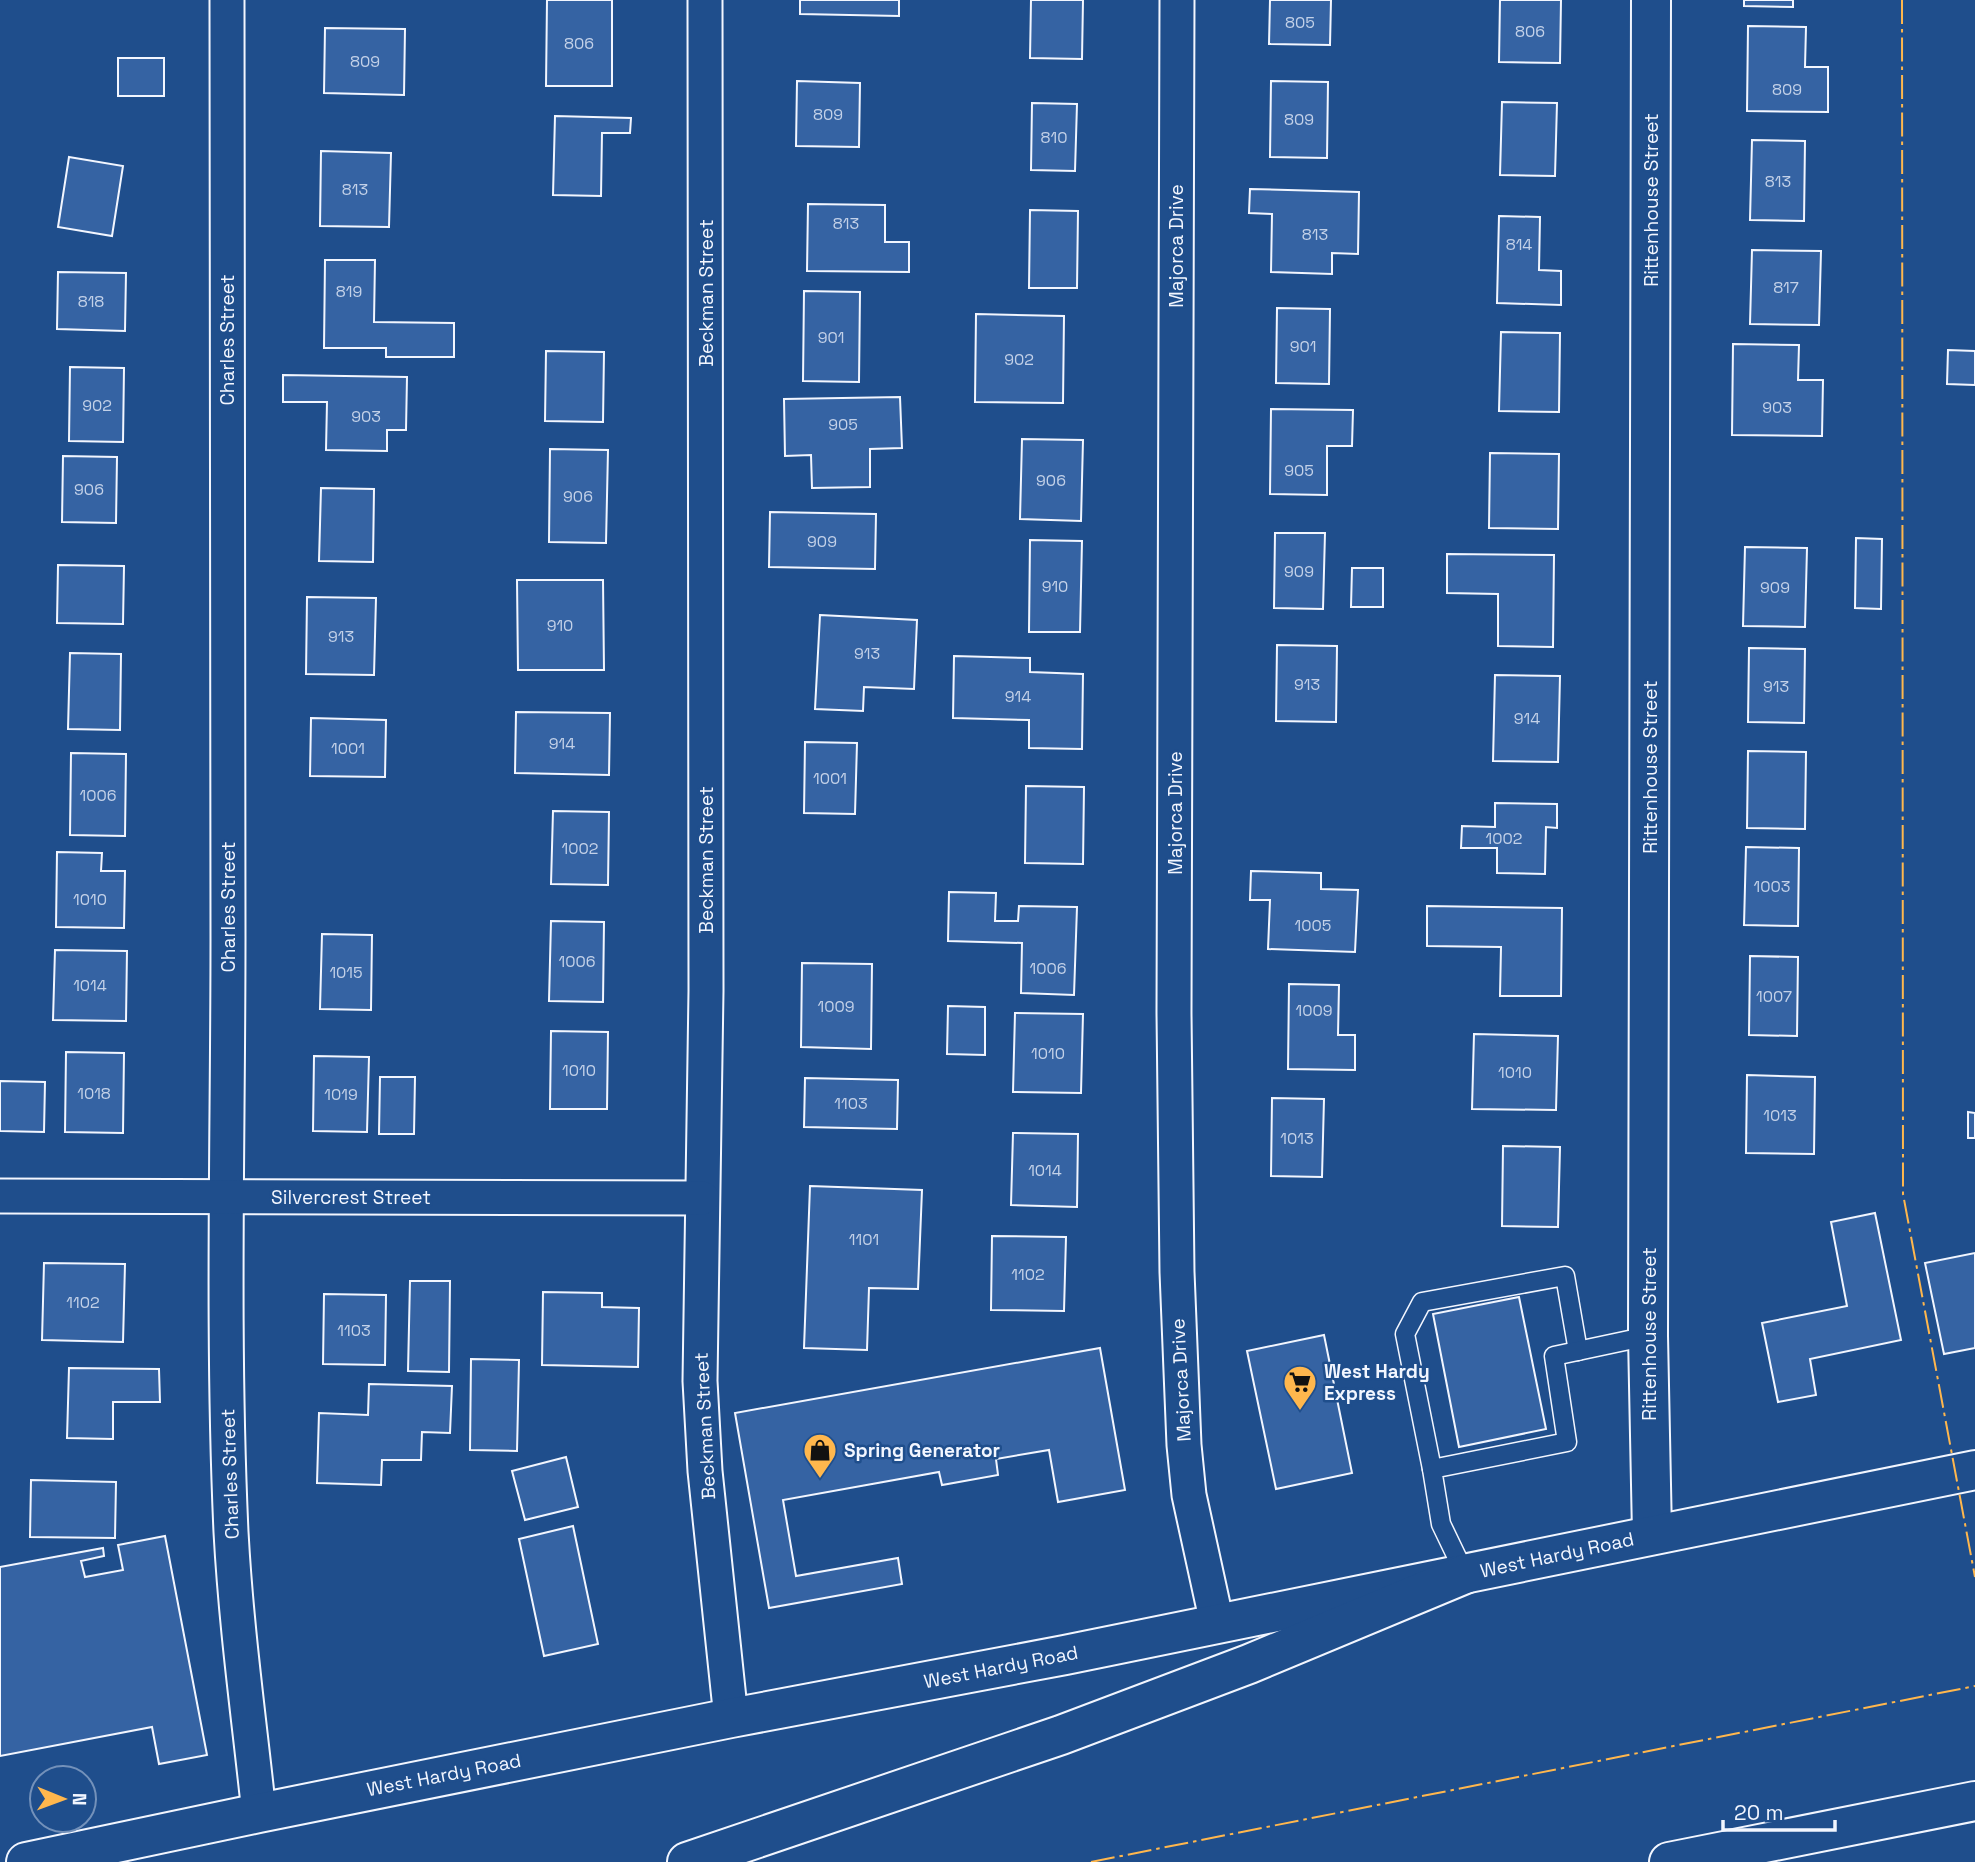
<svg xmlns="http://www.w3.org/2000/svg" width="1975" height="1862" font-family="'Space Grotesk',sans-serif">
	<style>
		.building { fill: #3563a3; stroke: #f2f6ff; stroke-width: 2 }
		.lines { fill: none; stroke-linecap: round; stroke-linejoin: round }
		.lane-casing { stroke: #f2f6ff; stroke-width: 21 }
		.street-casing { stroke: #f2f6ff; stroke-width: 37 }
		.secondary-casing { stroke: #f2f6ff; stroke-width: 42 }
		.highway-casing { stroke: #f2f6ff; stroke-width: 42 }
		.lane { stroke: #1f4e8c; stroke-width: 18 }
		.street { stroke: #1f4e8c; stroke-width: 33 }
		.secondary { stroke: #1f4e8c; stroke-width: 38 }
		.highway { stroke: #1f4e8c; stroke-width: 38 }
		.power { stroke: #ffb74d; stroke-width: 2; stroke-dasharray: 24 5 3.5 5; stroke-linecap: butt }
		.labels { text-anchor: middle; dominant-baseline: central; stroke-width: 5; stroke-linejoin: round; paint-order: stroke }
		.number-label { font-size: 16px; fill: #c3d1e8 }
		.street-label { font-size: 19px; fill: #f2f6ff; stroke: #1f4e8c }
		.poi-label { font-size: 19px; font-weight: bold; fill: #f2f6ff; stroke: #1f4e8c; text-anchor: start }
	</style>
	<rect width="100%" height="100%" fill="#1f4e8c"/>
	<g class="building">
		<polygon points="547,0 612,0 612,86 546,86"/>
		<polygon points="800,0 899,0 899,16 800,14"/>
		<polygon points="1031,0 1083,0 1082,59 1030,58"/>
		<polygon points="1270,0 1331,0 1330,45 1269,44"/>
		<polygon points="1500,0 1561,0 1560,63 1499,62"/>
		<polygon points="1744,0 1793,0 1793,7 1744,6"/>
		<polygon points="1748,26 1806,27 1805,67 1828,67 1828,112 1747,111"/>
		<polygon points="325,28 405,29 404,95 324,93"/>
		<rect x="118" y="58" width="46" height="38"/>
		<polygon points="797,81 860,83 859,147 796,146"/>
		<polygon points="1271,81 1328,82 1327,158 1270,157"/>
		<polygon points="1502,102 1557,103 1555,176 1500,175"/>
		<polygon points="1032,103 1077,104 1075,171 1031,170"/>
		<polygon points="555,116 631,118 630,133 602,133 601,196 553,195"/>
		<polygon points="1752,140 1805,141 1804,221 1750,220"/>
		<polygon points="321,151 391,153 389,227 320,226"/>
		<polygon points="69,157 123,166 112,236 58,227"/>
		<polygon points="1250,189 1359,192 1358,254 1332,253 1332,274 1271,272 1272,214 1249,213"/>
		<polygon points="808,204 885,205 885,242 909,242 909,272 807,271"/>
		<polygon points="1030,210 1078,211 1077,288 1029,288"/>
		<polygon points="1499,216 1540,217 1539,270 1561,271 1561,305 1497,303"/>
		<polygon points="1752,250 1821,251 1819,325 1750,324"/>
		<polygon points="325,260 375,260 374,322 454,323 454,357 386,357 386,348 324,348"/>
		<polygon points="58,272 126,273 125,331 57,329"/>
		<polygon points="804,291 860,292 859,382 803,381"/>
		<polygon points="1277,308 1330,309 1329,384 1276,383"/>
		<polygon points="976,314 1064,316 1063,403 975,402"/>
		<polygon points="1501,332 1560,333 1559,412 1499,411"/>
		<polygon points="1733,344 1799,345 1798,380 1823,380 1822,436 1732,435"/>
		<polygon points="1948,350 1975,351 1975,385 1947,384"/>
		<polygon points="546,351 604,352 603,422 545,421"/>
		<polygon points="70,367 124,368 123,442 69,441"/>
		<polygon points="283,375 407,377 406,430 387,430 387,451 326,450 327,402 283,402"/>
		<polygon points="900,397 902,448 870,449 870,487 812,488 811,455 785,456 784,399"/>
		<polygon points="1271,409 1353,410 1352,446 1327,446 1327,495 1270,494"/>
		<polygon points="1022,439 1083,440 1081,521 1020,519"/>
		<polygon points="550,449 608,450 606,543 549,542"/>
		<polygon points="1490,453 1559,454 1558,529 1489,528"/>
		<polygon points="63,456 117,457 116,523 62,522"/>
		<polygon points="321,488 374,489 373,562 319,561"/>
		<polygon points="770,512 876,514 875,569 769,567"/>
		<polygon points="1275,533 1325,533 1323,609 1274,608"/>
		<polygon points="1856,538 1882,539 1881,609 1855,608"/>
		<polygon points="1030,540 1082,541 1080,632 1029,632"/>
		<polygon points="1745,547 1807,548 1805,627 1743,626"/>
		<polygon points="1447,554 1554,555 1553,647 1498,646 1498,594 1447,593"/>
		<polygon points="58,565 124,566 123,624 57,623"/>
		<polygon points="1352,568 1383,568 1383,607 1351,607"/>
		<polygon points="517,580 603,580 604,670 518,670"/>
		<polygon points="307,597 376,598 374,675 306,674"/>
		<polygon points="820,615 917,620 914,689 864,687 863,711 815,709"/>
		<polygon points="1277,645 1337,646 1336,722 1276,721"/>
		<polygon points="1749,648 1805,649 1804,723 1748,722"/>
		<polygon points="70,653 121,654 120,730 68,729"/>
		<polygon points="954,656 1030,658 1030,672 1083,674 1082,749 1029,748 1029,720 953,718"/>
		<polygon points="1495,675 1560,676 1558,762 1493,761"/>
		<polygon points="516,712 610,713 609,775 515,773"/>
		<polygon points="311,718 386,720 385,777 310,776"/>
		<polygon points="805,742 857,743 855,814 804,813"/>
		<polygon points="1748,751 1806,752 1805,829 1747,828"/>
		<polygon points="71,753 126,754 125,836 70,835"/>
		<polygon points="1026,786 1084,787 1083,864 1025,863"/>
		<polygon points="1495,803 1557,804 1557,828 1546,827 1545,874 1497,873 1497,848 1461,848 1462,826 1495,827"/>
		<polygon points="553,811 609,812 608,885 551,884"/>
		<polygon points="1746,847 1799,848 1798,926 1744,925"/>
		<polygon points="57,852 102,853 101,871 125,871 124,928 56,927"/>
		<polygon points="1251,871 1321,873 1321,889 1358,890 1355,952 1268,949 1270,900 1250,900"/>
		<polygon points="949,892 996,893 995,921 1018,921 1019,906 1077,907 1074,995 1021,993 1022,943 948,941"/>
		<polygon points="1427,906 1562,908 1561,996 1500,996 1501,947 1427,946"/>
		<polygon points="551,921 604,922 603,1002 549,1001"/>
		<polygon points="322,934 372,935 371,1010 320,1009"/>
		<polygon points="55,950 127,951 126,1021 53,1020"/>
		<polygon points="1750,956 1798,957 1797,1036 1749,1035"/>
		<polygon points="802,963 872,964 871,1049 801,1047"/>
		<polygon points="1289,984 1339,985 1338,1035 1355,1035 1355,1070 1288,1069"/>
		<polygon points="948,1006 985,1007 985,1055 947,1054"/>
		<polygon points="1015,1013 1083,1014 1081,1093 1013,1092"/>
		<polygon points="551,1031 608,1032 607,1109 550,1109"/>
		<polygon points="1474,1034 1558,1036 1556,1110 1472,1109"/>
		<polygon points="66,1052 124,1053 123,1133 65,1132"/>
		<polygon points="314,1056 369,1057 367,1132 313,1131"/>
		<polygon points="1747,1075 1815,1077 1814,1154 1746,1153"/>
		<polygon points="380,1077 415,1077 414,1134 379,1134"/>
		<polygon points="805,1078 898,1080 897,1129 804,1127"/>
		<polygon points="0,1081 45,1082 44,1132 0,1131"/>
		<polygon points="1272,1098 1324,1099 1322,1177 1271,1176"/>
		<polygon points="1968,1112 1975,1113 1975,1138 1968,1138"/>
		<polygon points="1013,1133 1078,1134 1077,1207 1011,1205"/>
		<polygon points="1503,1146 1560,1147 1558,1227 1502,1226"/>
		<polygon points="810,1186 922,1190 918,1289 869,1288 867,1350 804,1348"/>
		<polygon points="1875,1213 1901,1340 1810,1359 1816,1395 1778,1402 1762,1323 1847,1306 1831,1222"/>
		<polygon points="992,1236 1066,1237 1064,1311 991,1310"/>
		<polygon points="1975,1253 1975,1348 1944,1354 1925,1263"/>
		<polygon points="44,1263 125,1264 123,1342 42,1340"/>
		<polygon points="410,1281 450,1281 449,1372 408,1371"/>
		<polygon points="543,1292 602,1293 602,1307 639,1308 638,1367 542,1365"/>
		<polygon points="324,1294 386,1295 385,1365 323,1364"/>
		<polygon points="1519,1297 1546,1429 1459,1447 1433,1314"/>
		<polygon points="1324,1335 1352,1473 1276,1489 1247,1351"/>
		<polygon points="1100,1348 1125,1490 1058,1502 1049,1450 996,1459 998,1475 942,1485 939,1472 783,1500 796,1576 898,1558 902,1584 769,1608 735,1413"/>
		<polygon points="471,1359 519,1360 517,1451 470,1450"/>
		<polygon points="69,1368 159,1369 160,1402 113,1402 113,1439 67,1438"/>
		<polygon points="369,1384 452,1386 450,1433 422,1432 421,1460 382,1460 381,1485 317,1483 319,1413 368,1415"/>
		<polygon points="566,1457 578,1507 525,1520 512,1471"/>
		<polygon points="31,1480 116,1482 115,1538 30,1537"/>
		<polygon points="573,1526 598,1644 544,1656 519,1539"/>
		<polygon points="165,1536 207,1755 159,1764 152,1727 0,1756 0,1567 103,1548 104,1556 81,1561 85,1577 123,1570 118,1545"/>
	</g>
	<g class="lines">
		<defs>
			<g id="lane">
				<polyline points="1432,1469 1405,1334 1422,1302 1565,1276 1578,1351"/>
				<polyline points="1465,1574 1441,1524 1432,1469 1567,1442 1554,1356 1648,1336"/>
			</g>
			<g id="street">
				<path d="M227 0C227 313 228 626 228 939 228 1137 222 1334 231 1532 236 1626 249 1719 259 1813"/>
				<polyline points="705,0 706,991 700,1381 705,1471 731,1718"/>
				<polyline points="1177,0 1174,1013 1177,1272 1184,1445 1189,1495 1217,1623"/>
				<polyline points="0,1196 702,1198"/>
			</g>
			<g id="secondary">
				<polyline points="1651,0 1648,1336 1652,1534"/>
				<polyline points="26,1862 259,1813 731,1718 1065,1655 1975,1470"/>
			</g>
			<g id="highway">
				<polyline points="687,1862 1061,1735 1249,1664 1465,1574"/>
				<polyline points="1669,1862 1975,1801"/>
			</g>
		</defs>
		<use href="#lane" class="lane-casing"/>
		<use href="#street" class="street-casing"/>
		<use href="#secondary" class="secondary-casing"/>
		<use href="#highway" class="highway-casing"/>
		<use href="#lane" class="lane"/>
		<use href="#street" class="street"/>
		<use href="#secondary" class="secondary"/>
		<use href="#highway" class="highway"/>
		<g class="power">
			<polyline points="1902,0 1903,1194 1975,1577"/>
			<polyline points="1091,1862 1975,1686"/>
		</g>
	</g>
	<defs>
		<symbol id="supermarket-pin" viewBox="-11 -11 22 30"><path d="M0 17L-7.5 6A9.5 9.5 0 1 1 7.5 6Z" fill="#ffb74d" stroke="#1f4e8c"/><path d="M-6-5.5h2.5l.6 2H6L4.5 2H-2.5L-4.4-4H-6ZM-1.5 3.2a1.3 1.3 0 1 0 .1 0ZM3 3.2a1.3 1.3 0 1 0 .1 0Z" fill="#111"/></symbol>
		<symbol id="shop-pin" viewBox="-11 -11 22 30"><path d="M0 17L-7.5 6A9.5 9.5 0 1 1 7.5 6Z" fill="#ffb74d" stroke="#1f4e8c"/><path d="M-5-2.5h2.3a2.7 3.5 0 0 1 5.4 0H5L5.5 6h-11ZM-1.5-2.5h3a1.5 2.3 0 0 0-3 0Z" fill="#111"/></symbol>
	</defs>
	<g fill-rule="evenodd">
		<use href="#supermarket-pin" x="1281" y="1363" width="38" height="52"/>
		<use href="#shop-pin" x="801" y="1431" width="38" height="52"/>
	</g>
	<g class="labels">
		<g class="number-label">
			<text x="1300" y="22">805</text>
			<text x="1530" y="31">806</text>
			<text x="579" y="43">806</text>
			<text x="365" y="61">809</text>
			<text x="1787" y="89">809</text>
			<text x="828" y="114">809</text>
			<text x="1299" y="119">809</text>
			<text x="1054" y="137">810</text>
			<text x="1778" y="181">813</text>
			<text x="355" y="189">813</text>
			<text x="846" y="223">813</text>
			<text x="1315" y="234">813</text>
			<text x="1519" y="244">814</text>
			<text x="1786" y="287">817</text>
			<text x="349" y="291">819</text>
			<text x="91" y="301">818</text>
			<text x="831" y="337">901</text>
			<text x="1303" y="346">901</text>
			<text x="1019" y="359">902</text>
			<text x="97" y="405">902</text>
			<text x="1777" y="407">903</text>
			<text x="366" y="416">903</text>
			<text x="843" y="424">905</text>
			<text x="1299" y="470">905</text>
			<text x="1051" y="480">906</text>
			<text x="89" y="489">906</text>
			<text x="578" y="496">906</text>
			<text x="822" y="541">909</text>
			<text x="1299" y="571">909</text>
			<text x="1055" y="586">910</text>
			<text x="1775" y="587">909</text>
			<text x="560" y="625">910</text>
			<text x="341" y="636">913</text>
			<text x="867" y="653">913</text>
			<text x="1307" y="684">913</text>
			<text x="1776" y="686">913</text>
			<text x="1018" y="696">914</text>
			<text x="1527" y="718">914</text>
			<text x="562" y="743">914</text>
			<text x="348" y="748">1001</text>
			<text x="830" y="778">1001</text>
			<text x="98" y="795">1006</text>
			<text x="1504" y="838">1002</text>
			<text x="580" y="848">1002</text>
			<text x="1772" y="886">1003</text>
			<text x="90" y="899">1010</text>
			<text x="1313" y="925">1005</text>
			<text x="577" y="961">1006</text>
			<text x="1048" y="968">1006</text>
			<text x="346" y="972">1015</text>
			<text x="90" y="985">1014</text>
			<text x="1774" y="996">1007</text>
			<text x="836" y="1006">1009</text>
			<text x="1314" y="1010">1009</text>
			<text x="1048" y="1053">1010</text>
			<text x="579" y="1070">1010</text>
			<text x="1515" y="1072">1010</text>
			<text x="94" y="1093">1018</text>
			<text x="341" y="1094">1019</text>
			<text x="851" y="1103">1103</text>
			<text x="1780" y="1115">1013</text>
			<text x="1297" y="1138">1013</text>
			<text x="1045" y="1170">1014</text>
			<text x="864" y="1239">1101</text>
			<text x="1028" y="1274">1102</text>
			<text x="83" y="1302">1102</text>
			<text x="354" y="1330">1103</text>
		</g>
		<g class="street-label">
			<text transform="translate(1651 200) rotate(-90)">Rittenhouse Street</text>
			<text transform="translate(1176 246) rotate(-90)">Majorca Drive</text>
			<text transform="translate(706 293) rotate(-90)">Beckman Street</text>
			<text transform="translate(227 340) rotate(-90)">Charles Street</text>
			<text transform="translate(1650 767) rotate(-90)">Rittenhouse Street</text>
			<text transform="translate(1175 813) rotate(-90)">Majorca Drive</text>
			<text transform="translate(706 860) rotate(-90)">Beckman Street</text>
			<text transform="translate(228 907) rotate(-90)">Charles Street</text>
			<text x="351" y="1197">Silvercrest Street</text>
			<text transform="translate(1649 1334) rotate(-90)">Rittenhouse Street</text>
			<text transform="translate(1181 1380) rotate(-93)">Majorca Drive</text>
			<text transform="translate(705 1426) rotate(-93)">Beckman Street</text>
			<text transform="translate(230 1474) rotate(-92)">Charles Street</text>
			<text transform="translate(1557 1555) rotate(-12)">West Hardy Road</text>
			<text transform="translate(1001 1667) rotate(-11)">West Hardy Road</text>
			<text transform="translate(444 1775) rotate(-11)">West Hardy Road</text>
		</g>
		<g class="poi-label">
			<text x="1324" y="1371">West Hardy<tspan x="1324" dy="22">Express</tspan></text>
			<text x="844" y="1450">Spring Generator</text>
		</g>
	</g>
	<g transform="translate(63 1799) rotate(91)"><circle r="33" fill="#1f4e8c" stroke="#7391ba" stroke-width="2"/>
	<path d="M0-5L12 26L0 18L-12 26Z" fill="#ffb74d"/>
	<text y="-10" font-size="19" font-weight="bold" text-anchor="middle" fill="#f2f6ff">N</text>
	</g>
	<path d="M1723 1820v10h112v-10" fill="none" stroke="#f2f6ff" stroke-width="3.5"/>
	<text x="1734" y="1820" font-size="21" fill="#f2f6ff" stroke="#1f4e8c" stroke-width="5" paint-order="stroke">20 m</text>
</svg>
